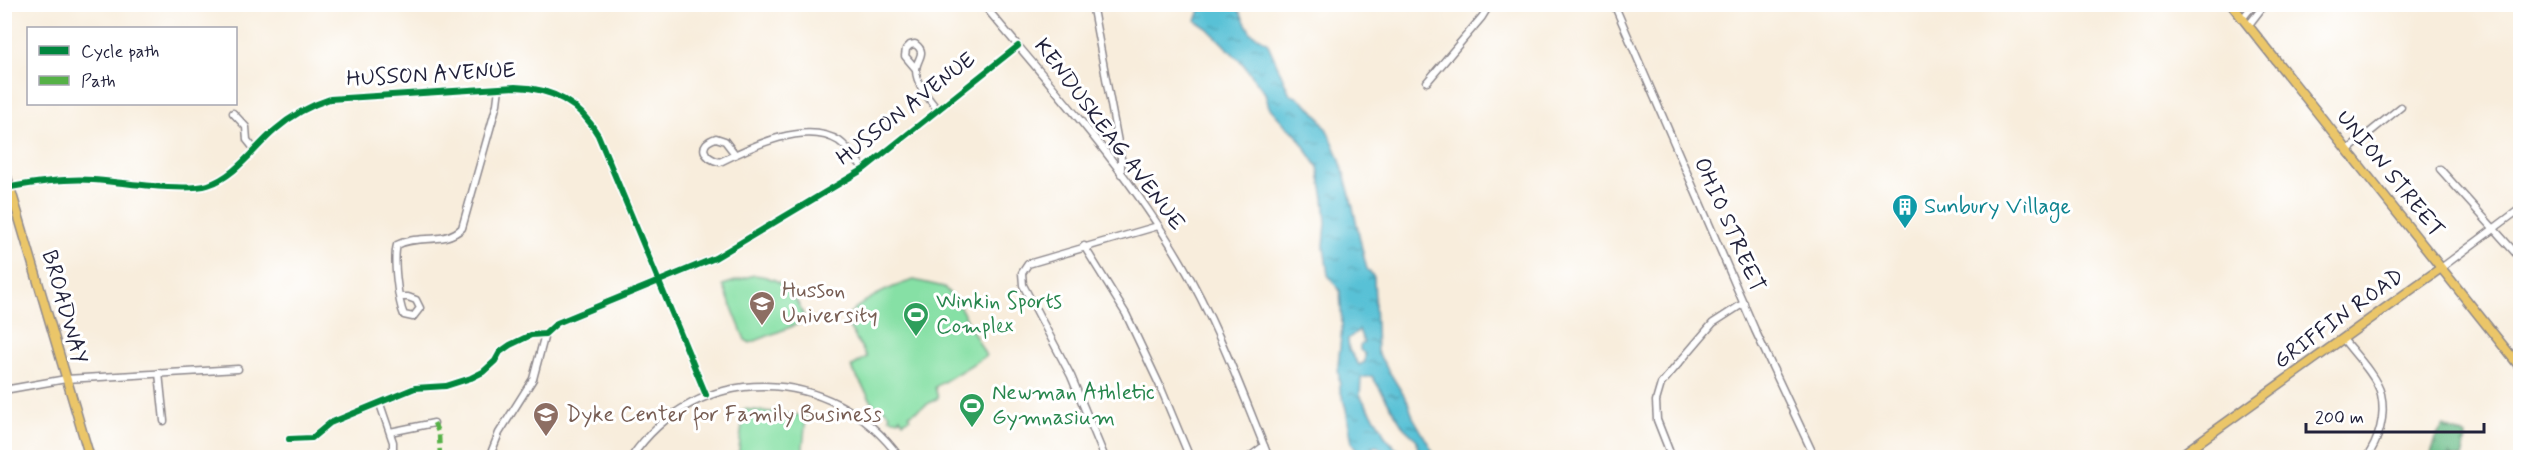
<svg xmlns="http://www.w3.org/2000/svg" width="2525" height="462" font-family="Mynerve,sans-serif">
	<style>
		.forest { fill: url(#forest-firs); stroke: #477062; stroke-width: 1.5 }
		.green { fill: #86e0a5; stroke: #548170; stroke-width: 1.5 }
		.water { fill: url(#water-ripples); stroke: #3e7288; stroke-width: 1.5; fill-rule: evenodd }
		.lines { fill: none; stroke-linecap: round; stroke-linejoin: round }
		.minor-casing { stroke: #8d888c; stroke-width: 9 }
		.major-casing { stroke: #8d888c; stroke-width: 11 }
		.minor { stroke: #fff; stroke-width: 6 }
		.major { stroke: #ebc669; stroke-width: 8 }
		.quiet { stroke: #55b146; stroke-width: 4.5; stroke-dasharray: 9 4.5; stroke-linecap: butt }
		.cycleway-casing { stroke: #fff; stroke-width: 10 }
		.cycleway { stroke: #00873e; stroke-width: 6 }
		.labels { text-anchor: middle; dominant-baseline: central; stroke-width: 6; stroke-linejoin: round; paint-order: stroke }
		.street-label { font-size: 22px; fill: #22223b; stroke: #fff }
		.culture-label { font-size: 22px; fill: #0d838f; stroke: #fff; text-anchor: start }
		.education-label { font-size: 22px; fill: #785e54; stroke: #fff; text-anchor: start }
		.leisure-label { font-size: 22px; fill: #27864d; stroke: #fff; text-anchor: start }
	</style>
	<defs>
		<pattern id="forest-firs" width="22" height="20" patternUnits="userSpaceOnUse" patternTransform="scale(1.5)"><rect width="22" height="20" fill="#6cbe8a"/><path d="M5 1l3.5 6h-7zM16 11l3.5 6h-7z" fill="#589a72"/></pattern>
		<pattern id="water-ripples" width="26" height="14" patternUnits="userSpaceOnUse" patternTransform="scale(1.5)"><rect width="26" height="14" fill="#59c1d6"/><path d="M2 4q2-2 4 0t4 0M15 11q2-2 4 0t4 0" fill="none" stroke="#499caf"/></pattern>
	</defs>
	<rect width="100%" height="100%" fill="#fff"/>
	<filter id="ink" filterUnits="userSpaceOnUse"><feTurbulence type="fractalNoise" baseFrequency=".0167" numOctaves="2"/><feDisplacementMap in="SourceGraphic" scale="12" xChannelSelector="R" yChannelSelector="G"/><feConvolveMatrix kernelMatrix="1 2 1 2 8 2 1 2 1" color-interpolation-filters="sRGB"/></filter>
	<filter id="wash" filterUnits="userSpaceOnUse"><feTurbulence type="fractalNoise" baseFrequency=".008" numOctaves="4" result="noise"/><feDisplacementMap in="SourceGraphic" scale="24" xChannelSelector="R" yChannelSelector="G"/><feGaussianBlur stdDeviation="1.35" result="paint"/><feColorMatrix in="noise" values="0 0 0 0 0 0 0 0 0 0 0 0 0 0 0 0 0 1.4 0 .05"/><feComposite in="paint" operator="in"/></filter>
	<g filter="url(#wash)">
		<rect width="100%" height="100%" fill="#f8eddc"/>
		<path class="forest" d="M2444 426 2467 437 2462 457H2428C2437 448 2431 439 2444 426Z"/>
		<g class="green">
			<path d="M754 275C784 277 796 295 806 321L750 343 745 340 723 285Z"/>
			<path d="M914 280 944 287 959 305 986 356 935 387 938 398 909 415 910 418 903 422 900 417 899 420 889 418 890 414 884 409 878 412 851 367 867 357 845 320C857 301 893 286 914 280Z"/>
			<polygon points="744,409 806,416 802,457 738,457"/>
		</g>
		<path class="water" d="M1197 5H1236L1251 33 1267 42 1290 94C1343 112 1354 223 1367 269L1374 277 1377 352 1408 402 1413 417 1436 457H1415L1418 455 1417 440 1404 428 1372 376 1361 378 1360 396 1381 427 1384 435 1395 448 1410 457H1390L1377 446 1372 447 1378 457H1362L1352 443 1346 409 1340 389 1338 366 1342 327 1340 291 1328 275 1324 246 1326 223 1324 198 1318 167 1295 133 1287 127 1269 107 1265 93 1244 65 1207 28 1196 21 1200 10ZM1359 330 1364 343 1360 345V350L1365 354V362L1359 365 1349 350 1348 339Z"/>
	</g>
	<g filter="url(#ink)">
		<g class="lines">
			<defs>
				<g id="minor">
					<path d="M983 4C1052 87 1126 168 1181 262 1217 323 1242 392 1269 458"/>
					<polyline points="1092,4 1121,158 1121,174"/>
					<polyline points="1614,4 1755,330 1815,458"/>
					<polyline points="2242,19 2254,4"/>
					<polyline points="2248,26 2265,4"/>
					<path d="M916 69 905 56 906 49 910 45 915 44C928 53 916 59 916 70 916 84 929 99 937 109"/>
					<polyline points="1427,82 1482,17 1490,4"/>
					<polyline points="233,113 246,127 247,140 255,150"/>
					<polyline points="2348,150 2401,107"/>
					<path d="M735 154 725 141 716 138C697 144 703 158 720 162 752 146 806 120 839 141 849 148 856 160 864 169"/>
					<polyline points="2440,169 2520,258"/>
					<path d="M11 187C38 182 66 178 93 180 120 182 185 192 208 185 236 176 253 149 275 130 292 115 308 106 330 99L515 87C552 88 580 103 598 135L706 395"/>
					<polyline points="1084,246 1126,314 1160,386 1190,458"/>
					<polyline points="2441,268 2520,209"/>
					<path d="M400 297H408L416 300 420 308 413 317 404 315C398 302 393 259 397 245 417 234 445 245 462 228L497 104 499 88"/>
					<path d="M2343 339C2354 353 2377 377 2381 394 2386 415 2379 441 2366 458"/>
					<polyline points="159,373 164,421"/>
					<polyline points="4,390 66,379 238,369"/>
					<polyline points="380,404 393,442 393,458"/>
					<polyline points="390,432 434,423"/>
					<polyline points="289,439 312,438 330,423 415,388 446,386 471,378 483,372 495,361 500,352 510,345 531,335 545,334 557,323 715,258 864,169 1018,46"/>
					<polyline points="489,458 499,433 533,379 545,334"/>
					<path d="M631 458C696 360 833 364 900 458"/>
					<polyline points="1105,458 1071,376 1023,285 1022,273 1028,264 1158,226"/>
					<polyline points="1248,458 1264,446"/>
					<polyline points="1672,458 1657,420 1656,401 1661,384 1713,323 1744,303"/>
					<polyline points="2518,458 2520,455"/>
				</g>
				<g id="major">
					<polyline points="2231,4 2520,367"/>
					<polyline points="4,167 90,458"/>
					<polyline points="2177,458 2441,268"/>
				</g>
			</defs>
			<use href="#minor" class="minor-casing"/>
			<use href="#major" class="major-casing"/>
			<use href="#minor" class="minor"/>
			<use href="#major" class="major"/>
			<polyline class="quiet" points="434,423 439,434 440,458"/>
			<defs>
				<g id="cycleway">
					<path d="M11 187C38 182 66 178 93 180 120 182 185 192 208 185 236 176 253 149 275 130 292 115 308 106 330 99L515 87C552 88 580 103 598 135L706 395"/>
					<polyline points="289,439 312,438 330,423 415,388 446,386 471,378 483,372 495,361 500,352 510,345 531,335 545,334 557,323 715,258 864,169 1018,46"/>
				</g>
			</defs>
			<use href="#cycleway" class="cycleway-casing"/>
			<use href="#cycleway" class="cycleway"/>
		</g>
	</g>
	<defs>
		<symbol id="building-pin" viewBox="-11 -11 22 30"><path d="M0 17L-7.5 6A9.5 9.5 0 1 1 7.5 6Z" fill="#0f9aa8" stroke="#fff"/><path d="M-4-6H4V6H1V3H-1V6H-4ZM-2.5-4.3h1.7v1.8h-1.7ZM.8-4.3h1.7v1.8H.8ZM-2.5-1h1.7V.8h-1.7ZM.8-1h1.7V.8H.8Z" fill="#fff"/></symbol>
		<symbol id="university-pin" viewBox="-11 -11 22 30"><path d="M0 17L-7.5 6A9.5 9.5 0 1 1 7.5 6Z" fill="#8d6e63" stroke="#fff"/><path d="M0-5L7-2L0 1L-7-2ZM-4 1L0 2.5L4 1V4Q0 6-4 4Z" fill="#fff"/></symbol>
		<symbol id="stadium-pin" viewBox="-11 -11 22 30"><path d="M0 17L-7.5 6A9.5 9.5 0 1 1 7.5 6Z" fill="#2e9e5b" stroke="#fff"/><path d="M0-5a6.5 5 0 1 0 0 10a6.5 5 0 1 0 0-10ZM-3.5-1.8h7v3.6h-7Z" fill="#fff"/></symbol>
	</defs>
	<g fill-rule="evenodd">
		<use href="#building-pin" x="1890" y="192" width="30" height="40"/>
		<use href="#university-pin" x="747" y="289" width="30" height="40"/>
		<use href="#stadium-pin" x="901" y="300" width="30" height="40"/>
		<use href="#stadium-pin" x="957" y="391" width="30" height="40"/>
		<use href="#university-pin" x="531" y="400" width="30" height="40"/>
	</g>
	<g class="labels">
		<g class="street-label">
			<text transform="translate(431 75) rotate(-3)">HUSSON AVENUE</text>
			<text transform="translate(906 109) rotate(-38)">HUSSON AVENUE</text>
			<text transform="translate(1109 135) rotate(53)">KENDUSKEAG AVENUE</text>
			<text transform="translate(2390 174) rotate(51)">UNION STREET</text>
			<text transform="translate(1729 225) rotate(66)">OHIO STREET</text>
			<text transform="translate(64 307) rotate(74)">BROADWAY</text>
			<text transform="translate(2339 319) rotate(-36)">GRIFFIN ROAD</text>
		</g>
		<g class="culture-label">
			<text x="1924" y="207">Sunbury Village</text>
		</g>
		<g class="education-label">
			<text x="782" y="291">Husson<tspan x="782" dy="25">University</tspan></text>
			<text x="566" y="415">Dyke Center for Family Business</text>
		</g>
		<g class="leisure-label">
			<text x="936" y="302">Winkin Sports<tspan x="936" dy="25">Complex</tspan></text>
			<text x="992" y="393">Newman Athletic<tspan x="992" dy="25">Gymnasium</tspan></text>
		</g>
	</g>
	<rect width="2525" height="462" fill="none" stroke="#fff" stroke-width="24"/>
	<rect x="27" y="27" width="210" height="78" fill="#ffffff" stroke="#a7a7b1" stroke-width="1.5"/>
	<rect x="39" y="46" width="30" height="9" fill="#00873e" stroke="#a7a7b1" stroke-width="1.5"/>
	<text x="81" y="57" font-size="18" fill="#22223b">Cycle path</text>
	<rect x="39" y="76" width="30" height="9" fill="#55b146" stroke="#a7a7b1" stroke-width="1.5"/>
	<text x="81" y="87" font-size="18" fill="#22223b">Path</text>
	<path d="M2306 423v9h178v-9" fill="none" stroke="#22223b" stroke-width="3"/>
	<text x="2315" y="423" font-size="18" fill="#22223b" stroke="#ffffff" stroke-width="4.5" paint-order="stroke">200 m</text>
</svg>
